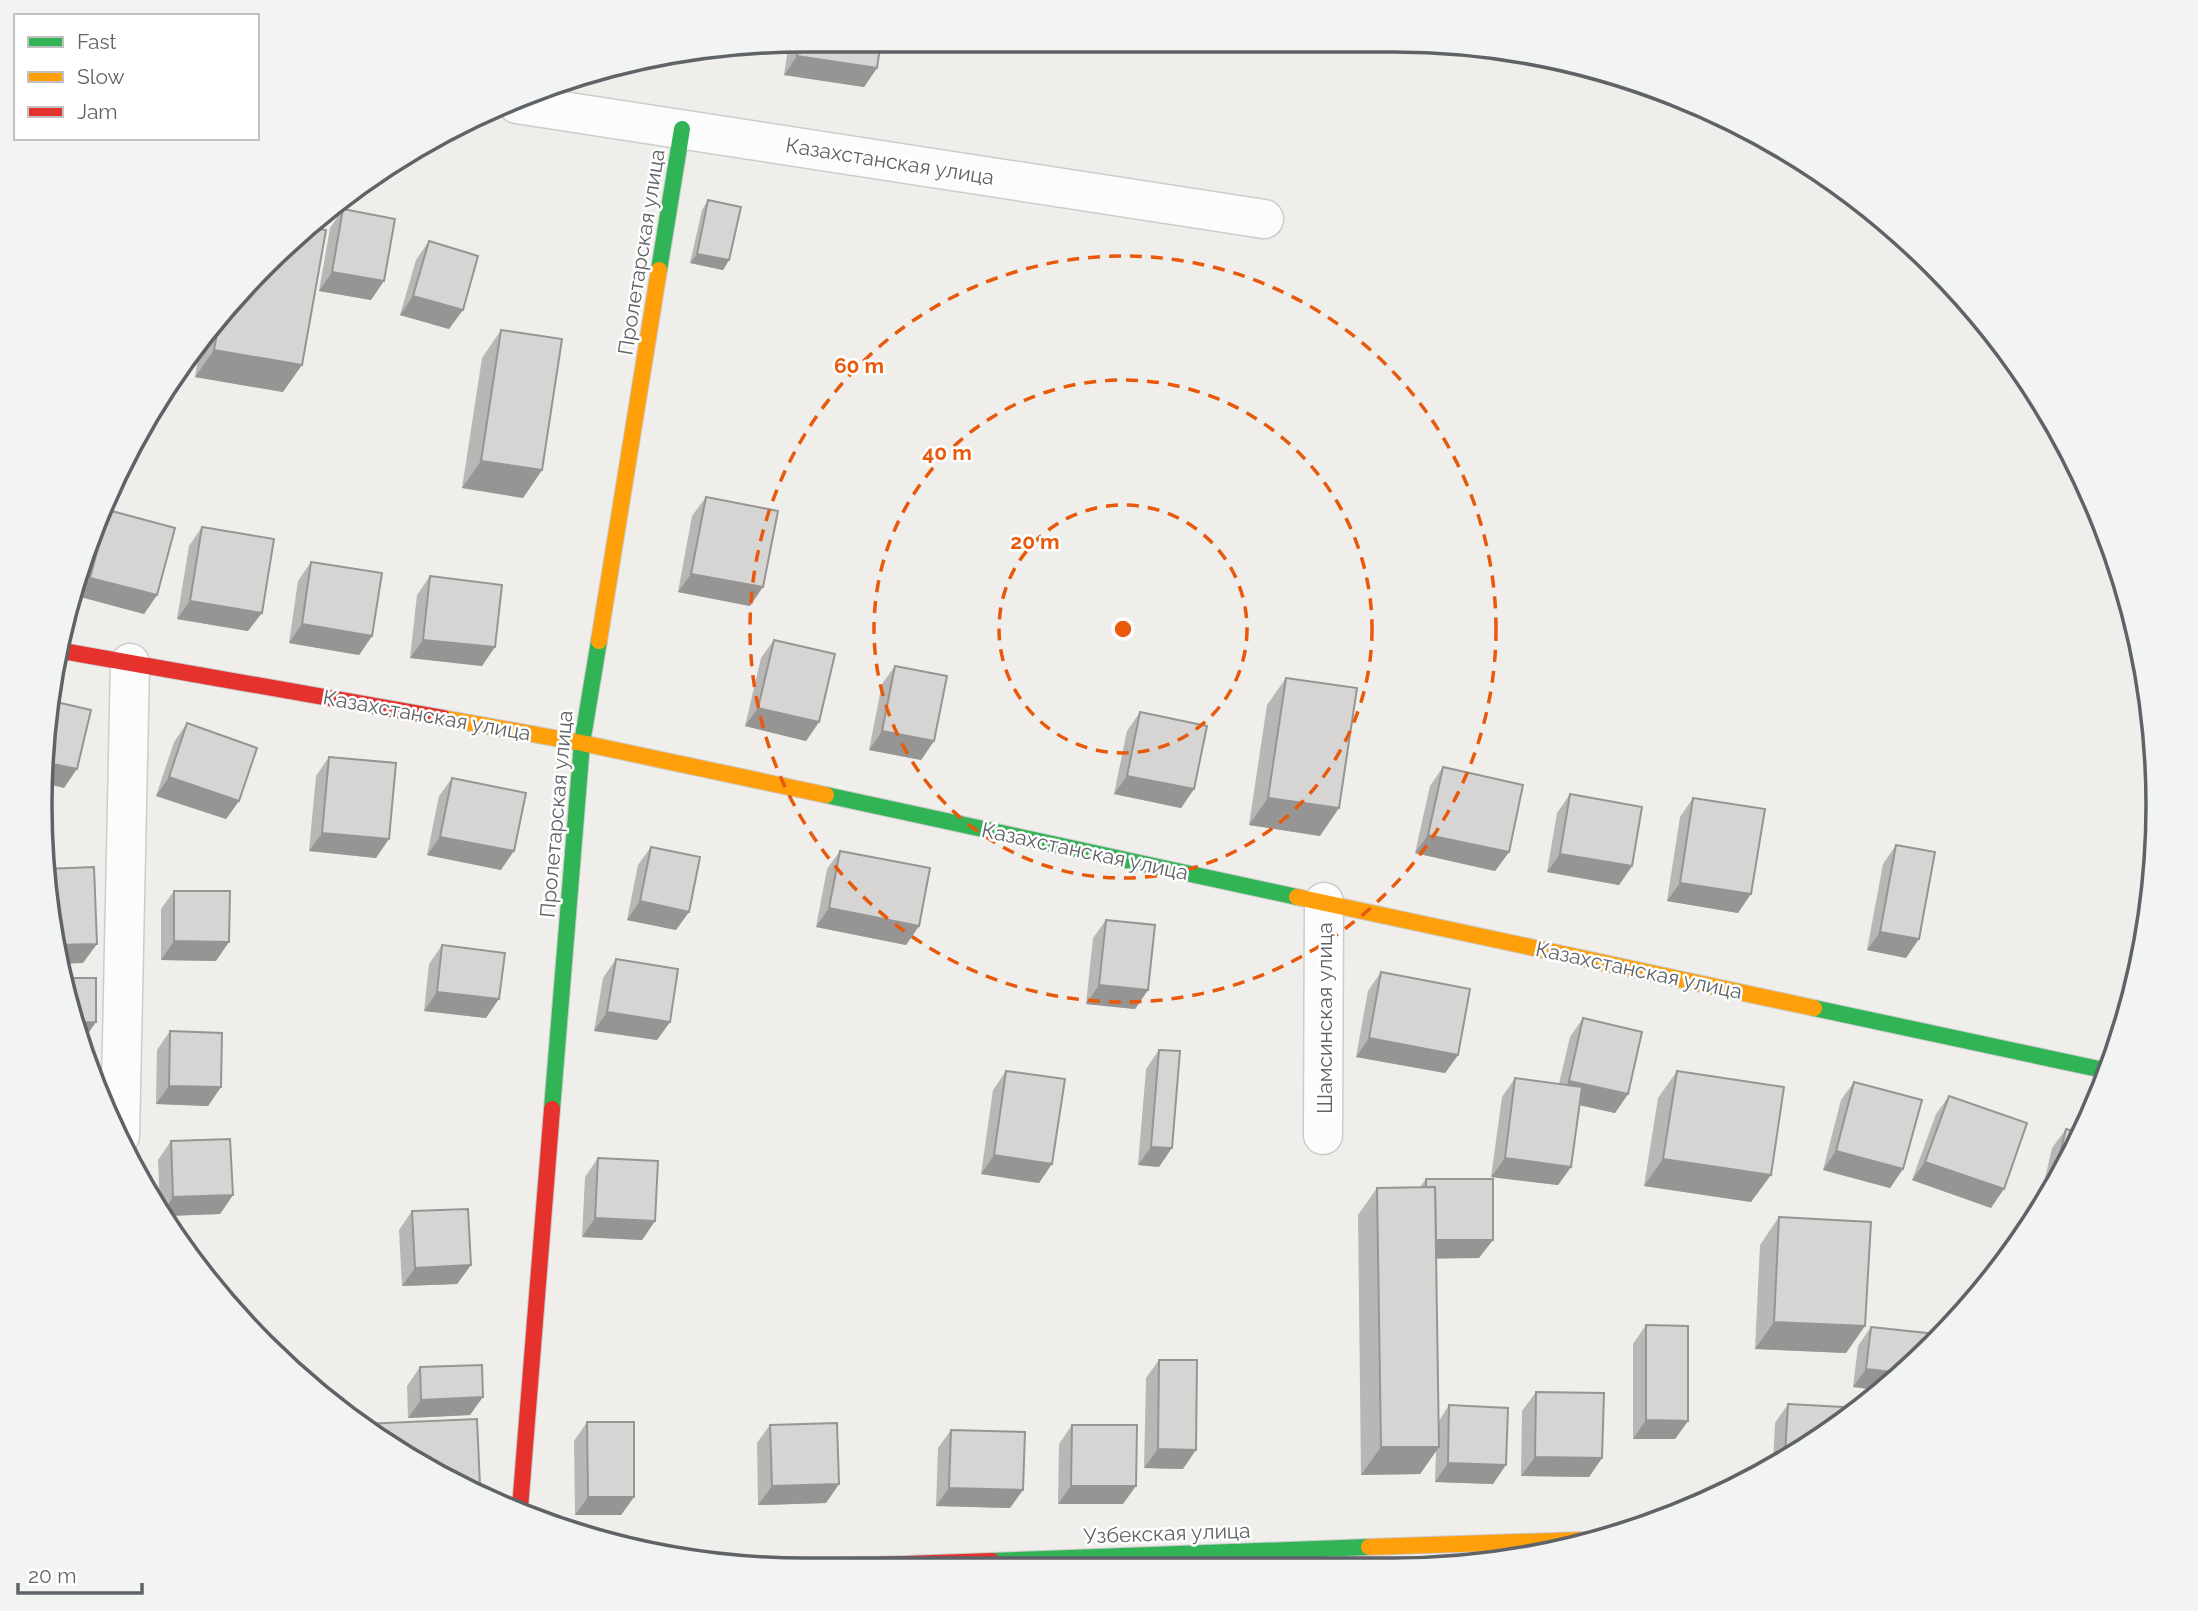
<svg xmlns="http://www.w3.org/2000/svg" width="2198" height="1611" font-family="Raleway,sans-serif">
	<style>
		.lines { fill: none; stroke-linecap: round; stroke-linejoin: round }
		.street-casing { stroke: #cbcccc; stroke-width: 41 }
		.fast-casing { stroke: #cacacb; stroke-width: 18 }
		.slow-casing { stroke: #cacacb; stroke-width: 18 }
		.jam-casing { stroke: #cacacb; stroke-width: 18 }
		.street { stroke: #fdfcfc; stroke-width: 38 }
		.fast { stroke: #30b455; stroke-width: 16 }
		.slow { stroke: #ff9f0a; stroke-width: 16 }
		.jam { stroke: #e5322d; stroke-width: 16 }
		.wall { fill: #b8b7b5 }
		.shaded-wall { fill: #969594 }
		.building { fill: #d6d5d3; stroke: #969594; stroke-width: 2 }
		.ring { fill: none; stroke: #e8590c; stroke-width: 3.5; stroke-dasharray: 12 9 }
		.labels { text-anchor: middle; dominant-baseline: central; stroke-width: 5; stroke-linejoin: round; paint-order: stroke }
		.street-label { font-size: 21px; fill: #5f6368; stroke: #fff }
		.rim { fill: none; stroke: #5f6368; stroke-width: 3.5 }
		.centre { fill: #e8590c; stroke: #fff; stroke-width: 3.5 }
		.ring-label { font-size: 21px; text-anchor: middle; font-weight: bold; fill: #e8590c; stroke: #fff; stroke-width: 5; stroke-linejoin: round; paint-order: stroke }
	</style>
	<rect width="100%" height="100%" fill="#efeeea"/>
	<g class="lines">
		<defs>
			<g id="street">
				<polyline points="517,104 1264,219"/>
				<polyline points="1323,1135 1324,902"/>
				<polyline points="120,1136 130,663"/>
			</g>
			<g id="fast">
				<polyline points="659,270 682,129"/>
				<polyline points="826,795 1297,897"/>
				<polyline points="1814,1008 2108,1071"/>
				<polyline points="552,1109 582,743 599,641"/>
				<polyline points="992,1561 1369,1547"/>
			</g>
			<g id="slow">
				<polyline points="599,641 659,270"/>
				<polyline points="443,718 582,743 826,795"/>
				<polyline points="1297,897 1814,1008"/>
				<polyline points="1369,1547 1581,1540"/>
			</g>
			<g id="jam">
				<polyline points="57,650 443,718"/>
				<polyline points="520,1508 552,1109"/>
				<polyline points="754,1569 992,1561"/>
			</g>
		</defs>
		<use href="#street" class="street-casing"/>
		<use href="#fast" class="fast-casing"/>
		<use href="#slow" class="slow-casing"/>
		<use href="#jam" class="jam-casing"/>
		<use href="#street" class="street"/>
		<use href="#fast" class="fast"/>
		<use href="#slow" class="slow"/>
		<use href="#jam" class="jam"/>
	</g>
	<g class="wall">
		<polygon points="806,40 877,68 864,87 784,75 789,42"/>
		<polygon points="708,200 729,260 723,270 690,263 702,210"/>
		<polygon points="343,209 371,300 319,291 330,228"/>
		<polygon points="429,241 449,329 400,315 416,260"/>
		<polygon points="230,301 283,392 195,377 200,346"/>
		<polygon points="501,330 542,470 523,498 462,488 482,358"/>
		<polygon points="706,497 750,606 678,592 692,516"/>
		<polygon points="108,510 157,595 144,614 77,596 83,573 101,520"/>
		<polygon points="202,527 248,631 177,619 189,546"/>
		<polygon points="311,562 372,636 359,655 289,643 298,581"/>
		<polygon points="430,576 482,666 410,658 417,595"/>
		<polygon points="774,640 819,722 806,741 745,726 761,658"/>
		<polygon points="895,666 934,741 921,760 869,750 882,684"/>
		<polygon points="1286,678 1320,836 1249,825 1267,705"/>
		<polygon points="1140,712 1194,789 1181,808 1114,794 1127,731"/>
		<polygon points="187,723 239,801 226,819 156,796 174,742"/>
		<polygon points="329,757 376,858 309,851 316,776"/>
		<polygon points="1443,767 1509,852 1495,871 1415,853 1430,786"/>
		<polygon points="452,778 501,870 427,855 439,796"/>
		<polygon points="1570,794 1632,866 1619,885 1547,872 1557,813"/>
		<polygon points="1693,798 1738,913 1667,901 1680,817"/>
		<polygon points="2153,840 2151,896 2145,895"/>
		<polygon points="1896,845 1906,958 1867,950 1883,864"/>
		<polygon points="651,847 676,930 627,920 638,865"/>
		<polygon points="840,851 919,926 906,945 816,927 827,869"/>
		<polygon points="174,891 216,961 161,960 161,909"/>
		<polygon points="2148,914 2149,914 2130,997 2125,996 2135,932"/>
		<polygon points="1106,920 1148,990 1135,1009 1086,1004 1093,938"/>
		<polygon points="442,945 486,1018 424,1011 429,964"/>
		<polygon points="616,959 670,1022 657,1040 594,1031 603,978"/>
		<polygon points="1381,972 1458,1055 1445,1073 1356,1057 1368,991"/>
		<polygon points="1583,1018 1628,1094 1615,1113 1580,1105 1571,1167 1558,1185 1491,1177 1502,1097 1515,1078 1559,1084 1570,1037"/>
		<polygon points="170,1031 221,1087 208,1106 156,1104 157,1050"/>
		<polygon points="1159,1050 1159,1167 1138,1165 1146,1069"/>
		<polygon points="1006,1071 1039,1183 981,1174 993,1090"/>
		<polygon points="1677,1071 1751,1202 1644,1186 1658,1098"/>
		<polygon points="1854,1082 1903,1169 1890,1188 1823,1170 1841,1100"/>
		<polygon points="1949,1096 1991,1208 1912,1180 1936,1114"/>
		<polygon points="2066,1129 2055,1188 2037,1213 2052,1148"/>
		<polygon points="171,1141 233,1195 220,1214 166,1216 160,1204 158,1160"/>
		<polygon points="598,1158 655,1221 642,1240 582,1237 585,1177"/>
		<polygon points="1426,1179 1479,1258 1436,1258 1439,1421 1449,1405 1493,1484 1435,1482 1436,1451 1420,1474 1361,1475 1358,1215 1377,1188 1420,1187"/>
		<polygon points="412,1211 471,1265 457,1284 402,1286 399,1230"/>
		<polygon points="1779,1217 1846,1353 1755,1349 1760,1245"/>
		<polygon points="1646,1325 1688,1421 1675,1439 1633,1439 1633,1344"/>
		<polygon points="1871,1327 1936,1334 1853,1387 1858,1346"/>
		<polygon points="1159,1360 1183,1469 1144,1468 1146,1378"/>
		<polygon points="420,1367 470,1415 408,1418 407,1386"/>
		<polygon points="1536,1392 1602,1458 1589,1477 1521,1476 1522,1411"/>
		<polygon points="1788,1404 1858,1413 1773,1462 1775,1423"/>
		<polygon points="587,1422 634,1497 621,1515 575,1515 574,1441"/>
		<polygon points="770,1425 839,1484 826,1503 758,1505 757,1443"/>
		<polygon points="1072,1425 1123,1504 1058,1504 1059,1444"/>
		<polygon points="951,1430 1010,1508 936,1506 938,1448"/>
	</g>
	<g class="shaded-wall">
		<polygon points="797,56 877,68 864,87 784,75"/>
		<polygon points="697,254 729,260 723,270 690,263"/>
		<polygon points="332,272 384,281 371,300 319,291"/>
		<polygon points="413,296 463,310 449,329 400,315"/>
		<polygon points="214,350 302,365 283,392 195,377"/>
		<polygon points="481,461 542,470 523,498 462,488"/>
		<polygon points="691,574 763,587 750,606 678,592"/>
		<polygon points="90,578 157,595 144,614 77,596"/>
		<polygon points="190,601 262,613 248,631 177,619"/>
		<polygon points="302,624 372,636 359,655 289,643"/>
		<polygon points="423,640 495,647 482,666 410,658"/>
		<polygon points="758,708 819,722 806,741 745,726"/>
		<polygon points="882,731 934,741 921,760 869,750"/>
		<polygon points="48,763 77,769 64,788 47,784"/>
		<polygon points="1127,776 1194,789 1181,808 1114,794"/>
		<polygon points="169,777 239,801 226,819 156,796"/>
		<polygon points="1268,798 1339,808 1320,836 1249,825"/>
		<polygon points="322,833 389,839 376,858 309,851"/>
		<polygon points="1428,835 1509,852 1495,871 1415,853"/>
		<polygon points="440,837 514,851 501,870 427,855"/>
		<polygon points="1560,854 1632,866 1619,885 1547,872"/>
		<polygon points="1680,883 1751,894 1738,913 1667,901"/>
		<polygon points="2152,886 2151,896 2145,895"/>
		<polygon points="640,901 689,912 676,930 627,920"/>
		<polygon points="829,908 919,926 906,945 816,927"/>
		<polygon points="1880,932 1919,939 1906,958 1867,950"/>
		<polygon points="174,941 229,942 216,961 161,960"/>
		<polygon points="97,944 83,963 58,964 54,945"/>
		<polygon points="1099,985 1148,990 1135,1009 1086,1004"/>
		<polygon points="2132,987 2130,997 2125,996"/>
		<polygon points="437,992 499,999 486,1018 424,1011"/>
		<polygon points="607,1012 670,1022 657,1040 594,1031"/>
		<polygon points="96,1022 83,1041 81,1041 75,1023"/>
		<polygon points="1369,1038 1458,1055 1445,1073 1356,1057"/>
		<polygon points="1569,1081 1628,1094 1615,1113 1556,1100"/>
		<polygon points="169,1086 221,1087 208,1106 156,1104"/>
		<polygon points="1151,1147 1172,1148 1159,1167 1138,1165"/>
		<polygon points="1836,1151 1903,1169 1890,1188 1823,1170"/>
		<polygon points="994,1155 1052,1164 1039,1183 981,1174"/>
		<polygon points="1505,1158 1571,1167 1558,1185 1491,1177"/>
		<polygon points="1663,1159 1771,1175 1751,1202 1644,1186"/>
		<polygon points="1925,1162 2004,1189 1991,1208 1912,1180"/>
		<polygon points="233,1195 220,1214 166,1216 164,1211 173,1197"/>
		<polygon points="595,1218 655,1221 642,1240 582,1237"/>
		<polygon points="1430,1240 1493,1240 1479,1258 1417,1259"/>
		<polygon points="471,1265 457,1284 402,1286 415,1268"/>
		<polygon points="1774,1322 1865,1326 1846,1353 1755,1349"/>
		<polygon points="1866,1369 1901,1373 1882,1391 1853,1387"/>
		<polygon points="483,1397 470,1415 408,1418 421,1400"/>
		<polygon points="1646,1420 1688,1421 1675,1439 1633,1439"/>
		<polygon points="1381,1447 1439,1447 1420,1474 1361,1475"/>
		<polygon points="1158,1449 1196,1450 1183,1469 1144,1468"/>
		<polygon points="1535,1457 1602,1458 1589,1477 1521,1476"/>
		<polygon points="1448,1463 1506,1465 1493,1484 1435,1482"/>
		<polygon points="839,1484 826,1503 758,1505 772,1486"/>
		<polygon points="480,1486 476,1490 467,1487"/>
		<polygon points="1071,1486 1136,1486 1123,1504 1058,1504"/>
		<polygon points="949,1488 1023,1490 1010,1508 936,1506"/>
		<polygon points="588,1497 634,1497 621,1515 575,1515"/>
	</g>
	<g class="building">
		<polygon points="806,40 881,40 877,68 797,56 799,41"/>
		<polygon points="708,200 741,207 729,260 697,254"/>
		<polygon points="343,209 395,219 384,281 332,272"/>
		<polygon points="306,227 326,230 302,365 214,350 220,317 230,301"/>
		<polygon points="429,241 478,256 463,310 413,296"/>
		<polygon points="501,330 562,339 542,470 481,461"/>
		<polygon points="706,497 778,511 763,587 691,574"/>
		<polygon points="108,510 175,528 157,595 90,578"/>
		<polygon points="202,527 274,539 262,613 190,601"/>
		<polygon points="311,562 382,573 372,636 302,624"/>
		<polygon points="430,576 502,585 495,647 423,640"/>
		<polygon points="774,640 835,654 819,722 758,708"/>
		<polygon points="895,666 947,676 934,741 882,731"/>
		<polygon points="1286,678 1357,688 1339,808 1268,798"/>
		<polygon points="52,701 91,710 77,769 48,763"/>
		<polygon points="1140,712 1207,726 1194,789 1127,776"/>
		<polygon points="187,723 257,748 239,801 169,777"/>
		<polygon points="329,757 396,763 389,839 322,833"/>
		<polygon points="1443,767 1523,785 1509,852 1428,835"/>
		<polygon points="452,778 526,793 514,851 440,837"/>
		<polygon points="1570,794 1642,807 1632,866 1560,854"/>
		<polygon points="1693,798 1765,809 1751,894 1680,883"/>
		<polygon points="1896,845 1935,852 1919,939 1880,932"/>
		<polygon points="651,847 700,857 689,912 640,901"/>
		<polygon points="840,851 930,868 919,926 829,908"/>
		<polygon points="94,867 97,944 54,945 44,869"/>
		<polygon points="174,891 230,891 229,942 174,941"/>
		<polygon points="1106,920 1155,925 1148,990 1099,985"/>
		<polygon points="442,945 505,953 499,999 437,992"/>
		<polygon points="616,959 678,969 670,1022 607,1012"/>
		<polygon points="1381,972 1470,989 1458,1055 1369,1038"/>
		<polygon points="62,978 96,978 96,1022 75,1023"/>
		<polygon points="1583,1018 1642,1032 1628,1094 1569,1081"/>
		<polygon points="170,1031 222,1033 221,1087 169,1086"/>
		<polygon points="1159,1050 1180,1051 1172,1148 1151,1147"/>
		<polygon points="1006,1071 1065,1079 1052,1164 994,1155"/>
		<polygon points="1677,1071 1784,1087 1771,1175 1663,1159"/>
		<polygon points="1515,1078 1582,1087 1571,1167 1505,1158"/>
		<polygon points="1854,1082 1922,1100 1903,1169 1836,1151"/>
		<polygon points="1949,1096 2027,1123 2004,1189 1925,1162"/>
		<polygon points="2066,1129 2080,1133 2055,1188 2050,1195"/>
		<polygon points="230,1139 233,1195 173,1197 171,1141"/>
		<polygon points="598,1158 658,1161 655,1221 595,1218"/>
		<polygon points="1426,1179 1493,1179 1493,1240 1436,1240 1435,1187 1426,1187"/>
		<polygon points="1435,1187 1439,1447 1381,1447 1377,1188"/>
		<polygon points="468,1209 471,1265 415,1268 412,1211"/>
		<polygon points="1779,1217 1871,1222 1865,1326 1774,1322"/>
		<polygon points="1646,1325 1688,1326 1688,1421 1646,1420"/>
		<polygon points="1871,1327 1936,1334 1935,1341 1901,1373 1866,1369"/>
		<polygon points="1159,1360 1197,1360 1196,1450 1158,1449"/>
		<polygon points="482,1365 483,1397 421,1400 420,1367"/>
		<polygon points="1536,1392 1604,1393 1602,1458 1535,1457"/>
		<polygon points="1788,1404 1861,1408 1860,1411 1785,1455"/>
		<polygon points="1449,1405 1508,1408 1506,1465 1448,1463"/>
		<polygon points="477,1419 480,1486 467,1487 423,1468 361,1424"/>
		<polygon points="587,1422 634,1422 634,1497 588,1497"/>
		<polygon points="837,1423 839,1484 772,1486 770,1425"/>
		<polygon points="1072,1425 1137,1425 1136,1486 1071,1486"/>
		<polygon points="951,1430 1025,1432 1023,1490 949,1488"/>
	</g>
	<g class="ring">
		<circle cx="1123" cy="629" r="124"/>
		<circle cx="1123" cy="629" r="249"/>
		<circle cx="1123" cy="629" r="373"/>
	</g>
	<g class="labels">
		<g class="street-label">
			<text transform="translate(890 161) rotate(9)">Казахстанская улица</text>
			<text transform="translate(641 252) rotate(-81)">Пролетарская улица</text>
			<text transform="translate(427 715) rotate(10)">Казахстанская улица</text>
			<text transform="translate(556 814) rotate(-85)">Пролетарская улица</text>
			<text transform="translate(1085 851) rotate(12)">Казахстанская улица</text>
			<text transform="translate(1639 970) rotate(12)">Казахстанская улица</text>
			<text transform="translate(1324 1018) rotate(-90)">Шамсинская улица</text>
			<text transform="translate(1167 1533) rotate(-2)">Узбекская улица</text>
		</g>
	</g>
	<path d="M0 0H2198V1611H0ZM805 52H1393A753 753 0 0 1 2146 805V805A753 753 0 0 1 1393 1558H805A753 753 0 0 1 52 805V805A753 753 0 0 1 805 52Z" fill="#f2f3f3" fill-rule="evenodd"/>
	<path class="rim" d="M805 52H1393A753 753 0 0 1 2146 805V805A753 753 0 0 1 1393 1558H805A753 753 0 0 1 52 805V805A753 753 0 0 1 805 52Z"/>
	<circle cx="1123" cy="629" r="10" class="centre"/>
	<g class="ring-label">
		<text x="859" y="373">60 m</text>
		<text x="947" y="460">40 m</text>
		<text x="1035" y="549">20 m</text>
	</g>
	<rect x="14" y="14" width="245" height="126" fill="#ffffff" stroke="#bfc1c3" stroke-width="2"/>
	<rect x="28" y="37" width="35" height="10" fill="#30b455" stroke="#bfc1c3" stroke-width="2"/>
	<text x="77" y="49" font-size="21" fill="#5f6368">Fast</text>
	<rect x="28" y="72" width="35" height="10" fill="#ff9f0a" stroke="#bfc1c3" stroke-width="2"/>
	<text x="77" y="84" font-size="21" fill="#5f6368">Slow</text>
	<rect x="28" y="107" width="35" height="10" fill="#e5322d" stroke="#bfc1c3" stroke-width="2"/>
	<text x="77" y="119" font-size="21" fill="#5f6368">Jam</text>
	<path d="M18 1583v10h124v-10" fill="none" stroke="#5f6368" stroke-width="3.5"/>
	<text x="28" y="1583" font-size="21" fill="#5f6368" stroke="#ffffff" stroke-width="5" paint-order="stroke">20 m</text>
</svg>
